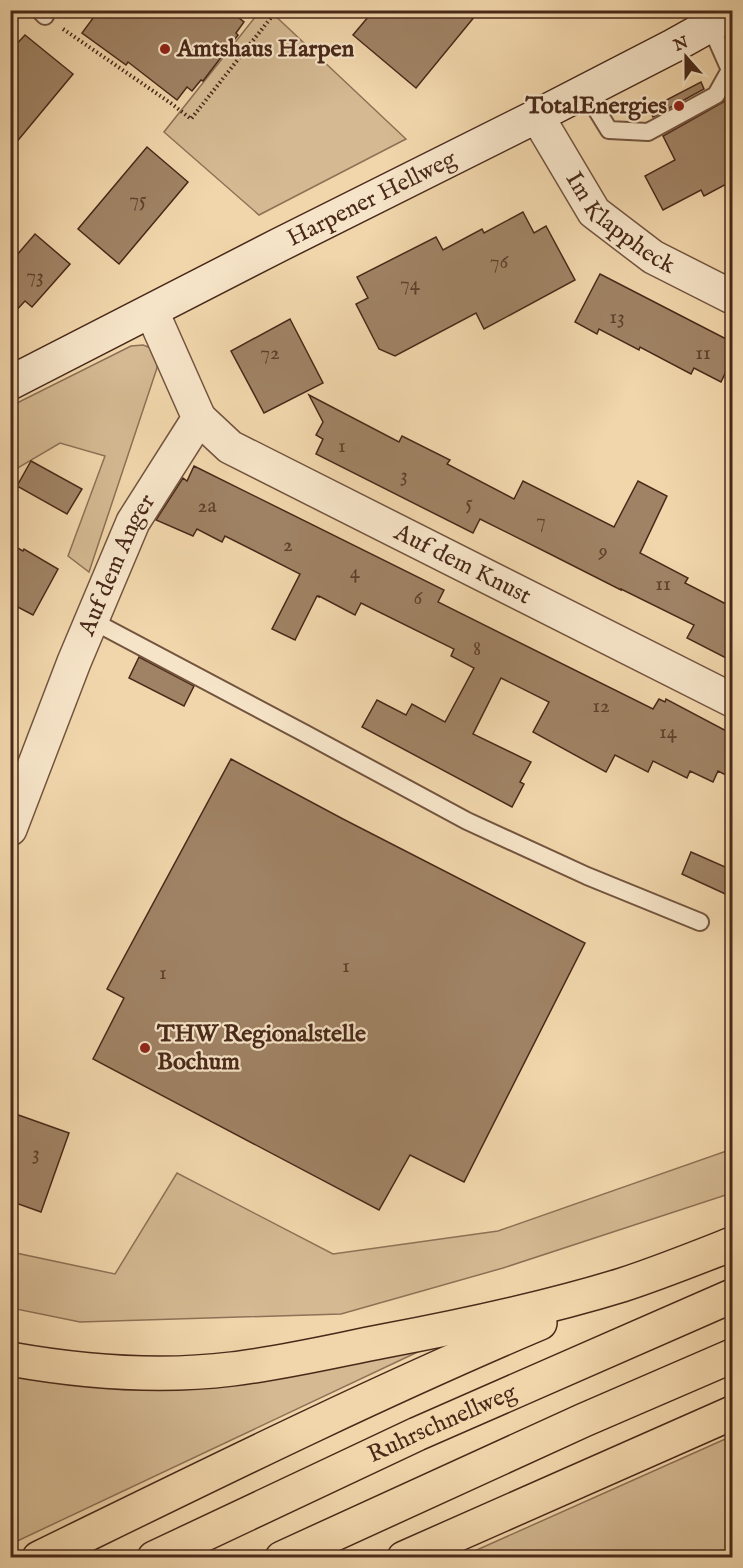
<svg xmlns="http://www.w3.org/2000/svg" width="743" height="1568" font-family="'IM FELL English',serif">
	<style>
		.green { fill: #d4b992; stroke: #8e7156; stroke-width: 1.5 }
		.building { fill: #a08365; stroke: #492919; stroke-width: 1.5 }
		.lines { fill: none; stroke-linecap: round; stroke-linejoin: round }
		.lane-casing { stroke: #73543e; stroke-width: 20 }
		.street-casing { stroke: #73543e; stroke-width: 36 }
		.secondary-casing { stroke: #492919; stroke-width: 36 }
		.highway-casing { stroke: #492919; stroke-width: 36 }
		.path { stroke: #492919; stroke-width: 4; stroke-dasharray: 1.5 3; stroke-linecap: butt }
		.lane { stroke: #f6e4c8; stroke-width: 16 }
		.street { stroke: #f6e4c8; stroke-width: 33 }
		.secondary { stroke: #f6e4c8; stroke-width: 33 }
		.highway { stroke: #f1d6ab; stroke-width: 33 }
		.poi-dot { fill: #8f2418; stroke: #f6e4c8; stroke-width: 2 }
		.labels { text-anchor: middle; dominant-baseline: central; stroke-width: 4.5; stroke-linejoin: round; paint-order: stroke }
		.number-label { font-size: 21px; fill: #5f402c }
		.poi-label { font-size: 24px; font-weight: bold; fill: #492919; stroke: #f6e4c8; text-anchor: start }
		.street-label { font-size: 24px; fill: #492919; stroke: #f6e4c8 }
	</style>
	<rect width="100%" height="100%" fill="#f1d6ab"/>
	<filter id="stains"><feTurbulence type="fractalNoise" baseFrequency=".00333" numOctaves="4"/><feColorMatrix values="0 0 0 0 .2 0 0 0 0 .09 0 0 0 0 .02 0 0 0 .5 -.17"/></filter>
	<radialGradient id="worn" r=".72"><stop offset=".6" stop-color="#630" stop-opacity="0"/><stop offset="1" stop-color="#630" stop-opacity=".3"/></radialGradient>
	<g class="green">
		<polygon points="269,10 406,139 259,215 164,132 260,11"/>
		<polygon points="143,345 151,348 156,357 157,368 89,572 68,556 105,456 60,443 11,472 11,406 131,346"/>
		<polygon points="732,1149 732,1193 503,1268 341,1314 80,1322 11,1308 11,1252 115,1274 177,1173 333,1254 498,1231"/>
		<polygon points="424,1349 11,1544 11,1373"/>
		<polygon points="732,1436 732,1557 461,1557"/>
	</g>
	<g class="building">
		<polygon points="99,10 229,10 244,22 236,33 238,35 203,81 201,80 192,91 187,87 177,100 128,62 126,65 82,33"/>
		<polygon points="374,10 480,10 416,88 353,35"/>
		<polygon points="25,35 73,74 10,150 10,51"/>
		<polygon points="701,82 704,89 653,117 649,109"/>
		<polygon points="732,97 732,181 704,196 701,190 663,210 645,176 675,160 663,136"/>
		<polygon points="147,147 188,182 119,264 78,229"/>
		<polygon points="523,212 534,233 546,226 575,280 484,329 476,313 395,356 379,349 356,304 368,298 357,277 436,237 443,250 482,229 484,233"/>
		<polygon points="35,234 70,264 32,307 25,301 10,317 10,263"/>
		<polygon points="600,274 732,342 732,359 721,382 694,368 691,374 640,347 639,350 599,329 597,334 575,322"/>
		<polygon points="290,319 323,383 264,413 231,351"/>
		<polygon points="309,395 399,442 402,436 450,460 447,464 514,499 523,481 614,527 638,481 667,496 640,553 688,578 685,583 732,607 732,661 687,638 694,625 621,589 621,590 548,553 480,519 473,533 316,454 323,439 316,435 323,422"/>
		<polygon points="31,461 82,489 67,514 17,486"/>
		<polygon points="194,466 444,590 438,602 653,709 659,699 665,702 666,699 732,734 732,778 718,771 713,782 690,771 687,778 653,761 648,772 615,755 606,772 533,732 549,702 501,678 473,734 531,762 520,782 524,784 512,807 362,727 377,700 406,715 412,704 445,722 474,668 451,656 454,649 361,603 355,615 319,596 319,597 317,596 295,640 272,629 300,574 225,536 222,542 197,529 193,536 156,520 183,478 187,481"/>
		<polygon points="10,544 23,551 24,549 58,569 33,615 10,603"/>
		<polygon points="139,657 194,686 184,706 129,678"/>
		<polygon points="231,759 343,819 585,943 464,1182 410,1155 379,1210 93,1059 124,998 107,989"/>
		<polygon points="691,852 732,870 732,897 682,874"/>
		<polygon points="10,1112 69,1133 41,1212 10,1201"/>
	</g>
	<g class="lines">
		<defs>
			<g id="lane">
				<polyline points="39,10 45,16"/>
				<polyline points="585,91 609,130 648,132 716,95 730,70 710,25"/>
				<polyline points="91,620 304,733 467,821 587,876 700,922"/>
			</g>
			<g id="street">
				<path id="s1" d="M537 116 594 212 653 257 732 297"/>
				<path id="s2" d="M199 418 230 447 732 700"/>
				<path id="s3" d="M10 829 74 662 133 522 199 418 152 312"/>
			</g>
			<g id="secondary">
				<path id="s4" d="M10 383 279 245 537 116 673 46 732 13"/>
			</g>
			<g id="highway">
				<path d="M10 1359C83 1372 159 1378 232 1369 283 1363 333 1351 384 1341 464 1326 544 1309 622 1285 659 1273 696 1258 732 1244"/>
				<path d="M39 1558C205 1477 370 1395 540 1323"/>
				<path id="s5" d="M154 1558 417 1434 732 1296"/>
				<polyline points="282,1558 584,1420 732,1356"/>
				<polyline points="404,1558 732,1413"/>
			</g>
		</defs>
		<use href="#lane" class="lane-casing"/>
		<use href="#street" class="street-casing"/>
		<use href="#secondary" class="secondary-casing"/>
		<use href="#highway" class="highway-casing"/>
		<polyline class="path" points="63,29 172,104 191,119 277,10"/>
		<use href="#lane" class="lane"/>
		<use href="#street" class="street"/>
		<use href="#secondary" class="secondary"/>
		<use href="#highway" class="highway"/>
	</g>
	<g class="poi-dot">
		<circle cx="165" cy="49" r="6"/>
		<circle cx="679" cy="106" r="6"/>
		<circle cx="145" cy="1048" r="6"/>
	</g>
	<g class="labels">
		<g class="number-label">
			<text x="138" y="200">75</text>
			<text x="499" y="262">76</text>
			<text x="35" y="276">73</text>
			<text x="410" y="284">74</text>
			<text x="617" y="317">13</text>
			<text x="270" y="353">72</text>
			<text x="703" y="353">11</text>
			<text x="342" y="446">1</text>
			<text x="404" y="475">3</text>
			<text x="469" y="503">5</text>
			<text x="207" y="506">2a</text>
			<text x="541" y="521">7</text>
			<text x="288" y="545">2</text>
			<text x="603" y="551">9</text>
			<text x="355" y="572">4</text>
			<text x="663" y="584">11</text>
			<text x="418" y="598">6</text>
			<text x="477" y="649">8</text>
			<text x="601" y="706">12</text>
			<text x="668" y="732">14</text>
			<text x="346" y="966">1</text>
			<text x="163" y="973">1</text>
			<text x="36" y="1153">3</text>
		</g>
		<g class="poi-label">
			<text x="177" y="49">Amtshaus Harpen</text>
			<text x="667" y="106" text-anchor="end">TotalEnergies</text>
			<text x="157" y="1034">THW Regionalstelle<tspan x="157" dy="28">Bochum</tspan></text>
		</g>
		<g class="street-label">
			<text stroke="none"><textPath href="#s4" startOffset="406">Harpener Hellweg</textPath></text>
			<text stroke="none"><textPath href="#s1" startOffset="138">Im Klappheck</textPath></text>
			<text stroke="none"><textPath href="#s2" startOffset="303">Auf dem Knust</textPath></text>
			<text stroke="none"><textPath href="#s3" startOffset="285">Auf dem Anger</textPath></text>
			<text stroke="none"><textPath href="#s5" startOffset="318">Ruhrschnellweg</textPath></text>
		</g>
	</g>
	<rect width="743" height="1568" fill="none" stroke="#f1d6ab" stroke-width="36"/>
	<rect x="12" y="12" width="719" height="1544" fill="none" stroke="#492919" stroke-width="3"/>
	<rect x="18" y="18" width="707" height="1532" fill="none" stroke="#492919" stroke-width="1.5"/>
	<g transform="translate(686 57) rotate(339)" stroke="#f6e4c8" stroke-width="4.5" paint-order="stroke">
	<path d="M0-4.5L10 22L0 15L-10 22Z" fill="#492919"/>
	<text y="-9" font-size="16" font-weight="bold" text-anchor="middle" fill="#492919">N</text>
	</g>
	<rect width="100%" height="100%" filter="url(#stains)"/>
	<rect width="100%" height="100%" fill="url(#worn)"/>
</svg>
